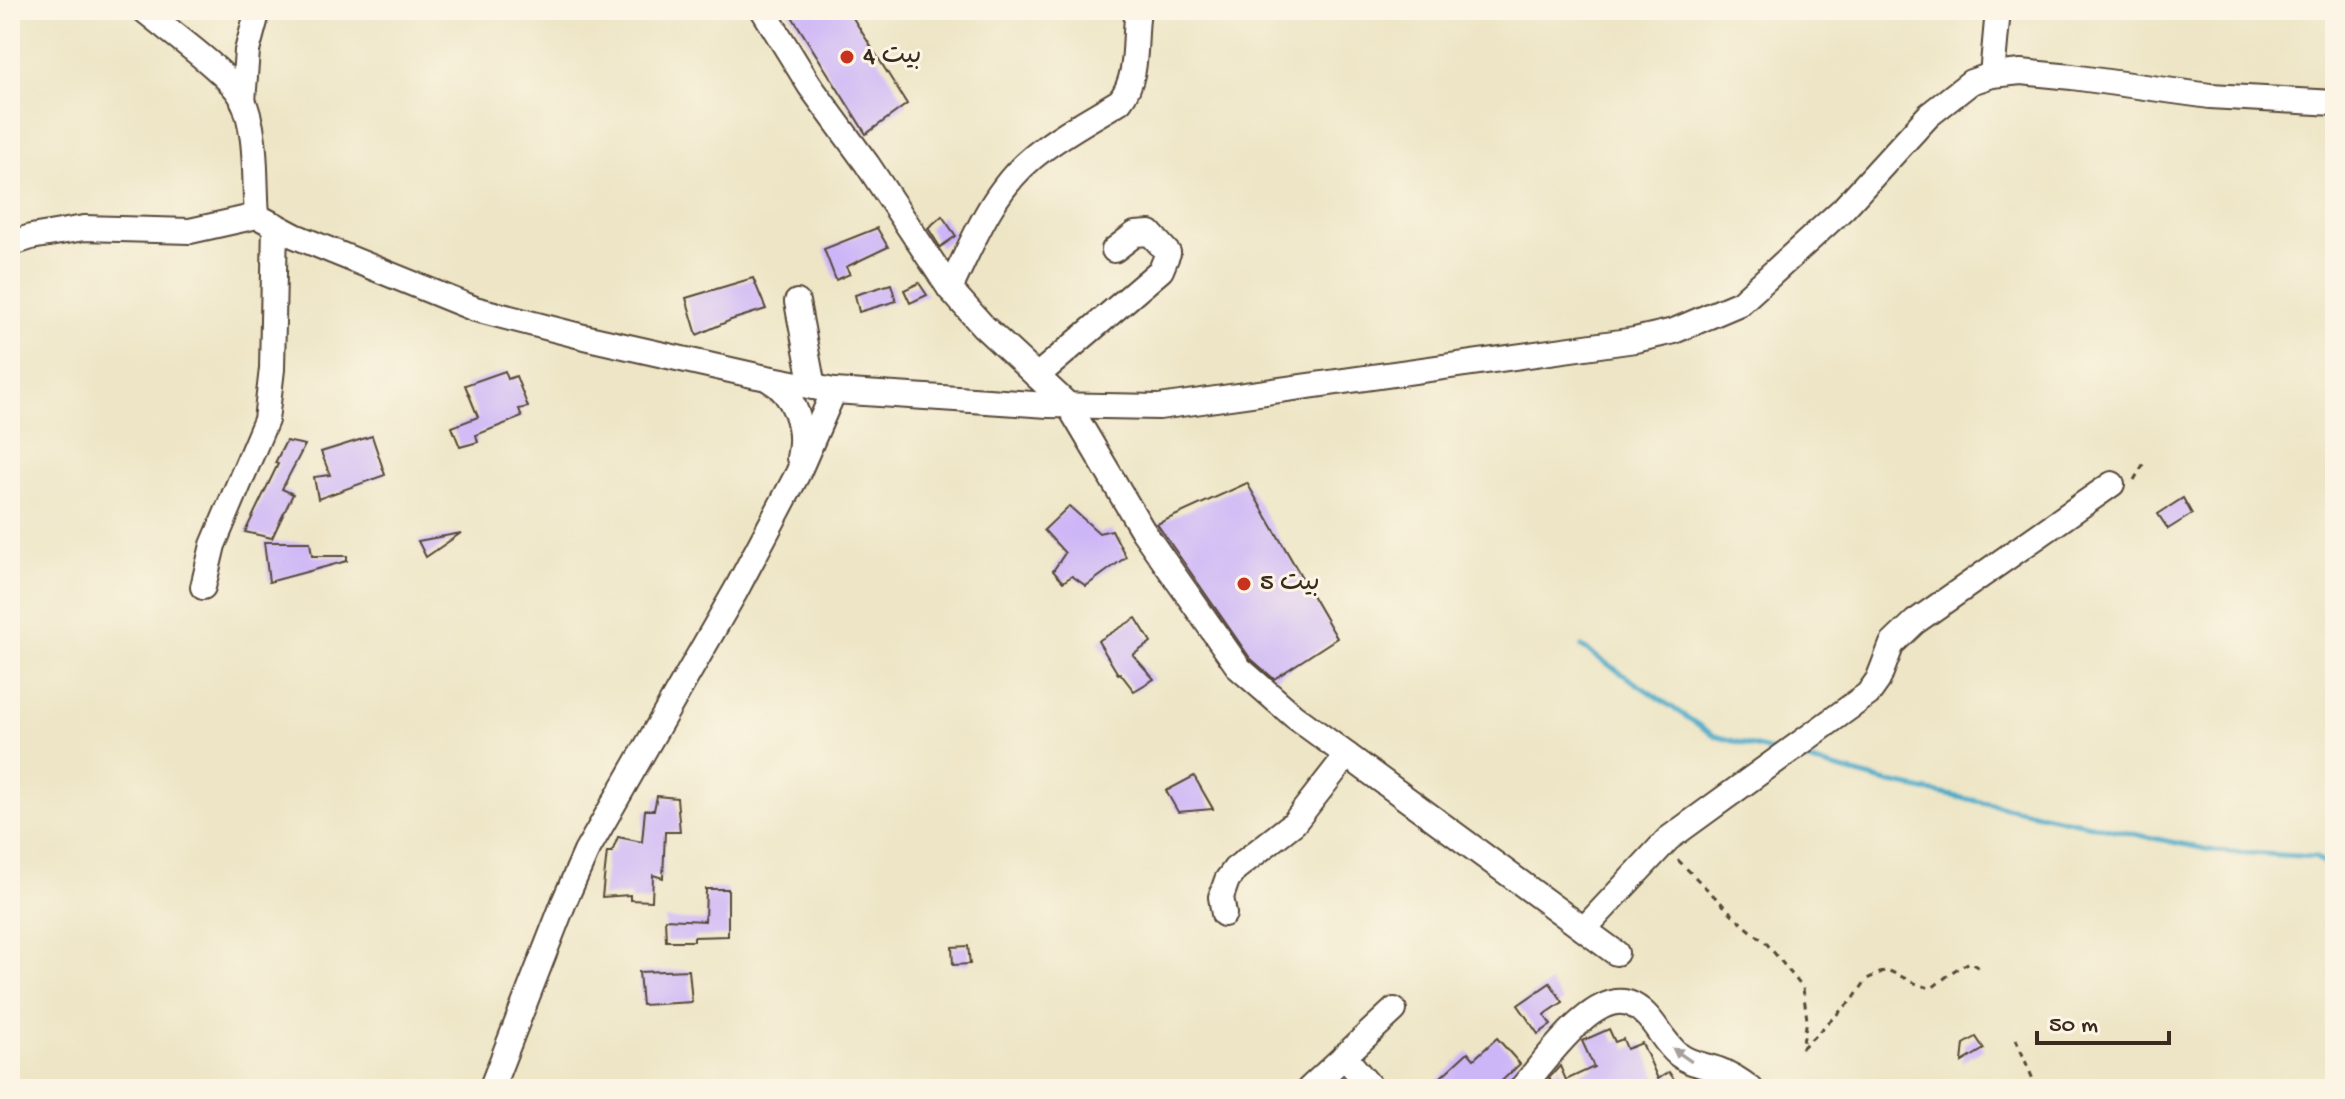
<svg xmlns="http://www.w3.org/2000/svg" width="2345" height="1099" font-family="'Gochi Hand','Playpen Sans Arabic',sans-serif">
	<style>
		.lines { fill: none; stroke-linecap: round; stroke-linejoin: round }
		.stream { stroke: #47a8c7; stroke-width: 5 }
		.building { fill: #cdb6f7 }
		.minor-casing { stroke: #564637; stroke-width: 28 }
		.path { stroke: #564637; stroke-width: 3; stroke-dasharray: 6 6; stroke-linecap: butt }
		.minor { stroke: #fff; stroke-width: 24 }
		.oneway { fill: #a79f9a }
		.poi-dot { fill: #c8321e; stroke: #fcf5e5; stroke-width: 3 }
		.labels { text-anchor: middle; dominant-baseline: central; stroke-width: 6; stroke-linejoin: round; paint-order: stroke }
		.poi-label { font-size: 26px; fill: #3b2a1e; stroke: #fcf5e5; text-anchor: start }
	</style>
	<rect width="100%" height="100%" fill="#fcf5e5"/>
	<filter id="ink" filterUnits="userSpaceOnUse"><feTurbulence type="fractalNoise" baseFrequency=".0125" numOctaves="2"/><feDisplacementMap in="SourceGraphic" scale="16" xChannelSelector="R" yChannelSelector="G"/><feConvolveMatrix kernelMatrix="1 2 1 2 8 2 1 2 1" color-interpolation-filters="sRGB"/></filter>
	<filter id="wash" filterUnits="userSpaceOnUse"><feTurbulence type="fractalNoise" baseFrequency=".006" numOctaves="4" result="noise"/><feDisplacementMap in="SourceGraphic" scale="32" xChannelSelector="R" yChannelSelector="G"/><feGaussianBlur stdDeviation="1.8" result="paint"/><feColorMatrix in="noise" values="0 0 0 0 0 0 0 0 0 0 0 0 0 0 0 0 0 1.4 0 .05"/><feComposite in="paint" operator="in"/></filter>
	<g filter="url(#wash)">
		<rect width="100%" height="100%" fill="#ede5c5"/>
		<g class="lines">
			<g class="stream">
				<polyline points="1582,647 1715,736 1775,752"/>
				<polyline points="1793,757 1891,783 2215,851 2315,857 2335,872"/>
			</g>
		</g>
		<g id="blocks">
			<g class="building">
				<polygon points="788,10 848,10 907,104 866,134"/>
				<polygon points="942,216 956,236 940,247 928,228"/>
				<polygon points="877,228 888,247 846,267 850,274 836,280 824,249"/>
				<polygon points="753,278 766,309 731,320 697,335 686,298"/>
				<polygon points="919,283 927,295 910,303 904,290"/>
				<polygon points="891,284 896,301 859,312 855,295"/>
				<polygon points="505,371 508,379 516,376 528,407 519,409 522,417 476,435 478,442 460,447 452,427 478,417 465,385"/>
				<polygon points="372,436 385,475 318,499 314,477 330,475 321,452"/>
				<polygon points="286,441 305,445 282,489 293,494 272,538 245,532 278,464 275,463"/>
				<polygon points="1247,483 1337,638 1274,679 1250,658 1157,524"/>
				<polygon points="2183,498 2192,514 2168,529 2158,514"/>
				<polygon points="1069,506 1099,533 1112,530 1126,557 1086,586 1072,576 1063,582 1053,571 1065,553 1044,530"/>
				<polygon points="461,533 426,557 418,541"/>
				<polygon points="264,542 310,542 312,556 347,556 347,561 269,582"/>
				<polygon points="1136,618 1151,642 1133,655 1154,679 1134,691 1120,673 1118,674 1098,641"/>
				<polygon points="1194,776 1213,809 1178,812 1166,791"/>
				<polygon points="657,796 677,798 680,832 665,832 663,878 653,875 652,901 630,900 630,895 602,897 607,852 612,852 618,837 642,842 645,810 654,810"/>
				<polygon points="706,889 728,889 728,936 694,937 694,941 666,941 665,919 705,921"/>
				<polygon points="968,946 970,964 953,965 952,947"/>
				<polygon points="689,970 692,1002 642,1005 639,972"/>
				<polygon points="1550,983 1563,1002 1544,1015 1551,1025 1538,1034 1518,1005"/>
				<polygon points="1609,1029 1615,1042 1623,1039 1627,1049 1642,1043 1658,1079 1669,1072 1681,1089 1547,1089 1554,1086 1549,1078 1560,1066 1566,1080 1594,1067 1582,1041"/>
				<polygon points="1976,1037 1984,1049 1962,1062 1964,1044"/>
				<polygon points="1497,1038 1520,1064 1493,1089 1479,1089 1468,1077 1456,1089 1428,1089 1468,1052 1474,1059"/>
			</g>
		</g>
	</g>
	<g filter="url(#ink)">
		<use href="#blocks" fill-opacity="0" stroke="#564637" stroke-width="2"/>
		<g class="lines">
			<defs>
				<g id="minor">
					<path d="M144 10C166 29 231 75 242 98 258 132 254 179 257 216"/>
					<polyline points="763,10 810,86 867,164 950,289 983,326 1069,406 1143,531 1239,668 1294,716 1616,953"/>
					<polyline points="1992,75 1998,10"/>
					<polyline points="243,101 247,51 258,10"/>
					<polyline points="10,244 31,237 84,228 190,231 257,216 295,236 475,309 584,337 757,376 834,391 1048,405 1159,407 1635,340 1674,331 1740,303 1843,209 1929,115 1971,82 1992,75 2021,72 2072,77 2210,96 2335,103"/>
					<path d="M950 289C972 243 992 191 1032 158 1058 136 1091 119 1120 101 1140 75 1133 41 1138 10"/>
					<polyline points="797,302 813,387"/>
					<polyline points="1037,376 1161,270 1168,253 1150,233 1135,234 1114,250"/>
					<path d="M768 379C795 394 806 427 799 458"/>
					<polyline points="203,587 213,545 266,420 272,369 275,225"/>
					<polyline points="1224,914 1221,897 1227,880 1235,869 1294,823 1347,755"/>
					<polyline points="1584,929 1668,839 1868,694 1878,680 1892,644 1915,622 2112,484"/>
					<polyline points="1344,1056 1372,1089"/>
					<polyline points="491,1089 564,902 586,852 735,592 798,473 834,391"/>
					<polyline points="1309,1089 1394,1010"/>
					<path d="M1521 1089C1542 1065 1596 985 1633 1005 1654 1016 1661 1041 1679 1055 1690 1064 1705 1065 1719 1070 1730 1074 1742 1082 1751 1089"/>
				</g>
			</defs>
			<use href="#minor" class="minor-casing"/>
			<g class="path">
				<polyline points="2134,480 2144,463"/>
				<path d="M1678 860 1739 921 1767 944 1803 988 1807 1020 1802 1048 1854 998 1867 979 1886 970C1902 975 1915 986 1932 988L1955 970 1970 962 1983 970"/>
				<polyline points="2016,1039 2037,1089"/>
			</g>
			<use href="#minor" class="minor"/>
		</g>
		<defs><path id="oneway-solid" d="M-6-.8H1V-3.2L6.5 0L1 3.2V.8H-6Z" transform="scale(2)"/></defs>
		<use class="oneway" href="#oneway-solid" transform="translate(1682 1055) rotate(-145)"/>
	</g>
	<g class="poi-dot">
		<circle cx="847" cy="57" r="8"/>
		<circle cx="1244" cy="584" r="8"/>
	</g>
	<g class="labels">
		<g class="poi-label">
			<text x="863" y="57">بيت 4</text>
			<text x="1260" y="584">بيت 5</text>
		</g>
	</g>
	<rect width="2345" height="1099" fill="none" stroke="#fcf5e5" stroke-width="40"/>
	<path d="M2037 1031v12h132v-12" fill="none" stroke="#3b2a1e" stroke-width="4"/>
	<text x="2049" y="1031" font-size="24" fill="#3b2a1e" stroke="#fcf5e5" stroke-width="6" paint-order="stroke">50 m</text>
</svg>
